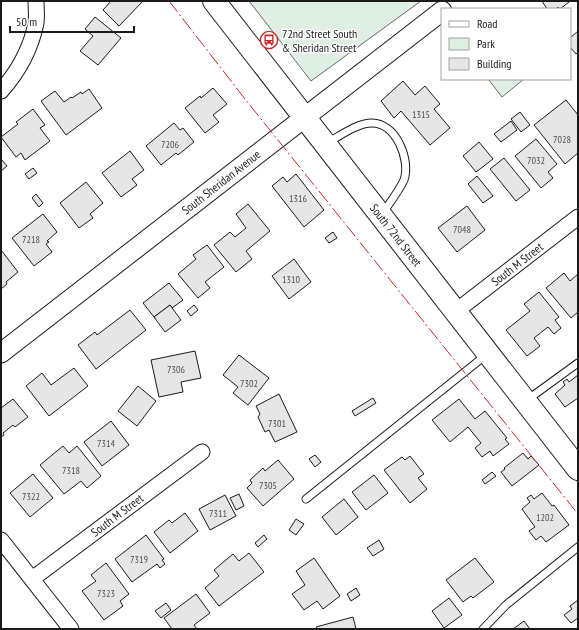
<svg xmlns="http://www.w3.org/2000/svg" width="579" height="630" font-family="'PT Sans Narrow',sans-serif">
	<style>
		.green { fill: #e0efe3; stroke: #6a6a6a }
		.building { fill: #e6e6e6; stroke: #1a1a1a }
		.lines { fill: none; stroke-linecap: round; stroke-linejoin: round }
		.service-casing { stroke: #1a1a1a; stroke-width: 9 }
		.minor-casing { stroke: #1a1a1a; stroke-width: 17 }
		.tertiary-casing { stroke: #1a1a1a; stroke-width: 21 }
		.primary-casing { stroke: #1a1a1a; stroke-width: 24 }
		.service { stroke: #fff; stroke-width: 7 }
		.minor { stroke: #fff; stroke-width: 15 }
		.tertiary { stroke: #fff; stroke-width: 19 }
		.primary { stroke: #fff; stroke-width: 22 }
		.power { stroke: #c62828; stroke-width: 1; stroke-dasharray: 14 3 2 3; stroke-linecap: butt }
		.labels { text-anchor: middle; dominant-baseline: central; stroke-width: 3; stroke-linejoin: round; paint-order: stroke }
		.number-label { font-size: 10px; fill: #4d4d4d }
		.poi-label { font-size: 12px; fill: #1a1a1a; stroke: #fff; text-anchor: start }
		.street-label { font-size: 12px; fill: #1a1a1a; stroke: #fff }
	</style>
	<rect width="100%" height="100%" fill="#fff"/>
	<g class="green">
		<polygon points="249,1 421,1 311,81"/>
		<polygon points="488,79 524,79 502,97"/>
	</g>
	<g class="building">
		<polygon points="111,1 143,1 119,26 103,10"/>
		<polygon points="542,1 568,1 569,2 560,9 558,7 556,9 547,9"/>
		<polygon points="95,17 121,38 98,65 80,51 93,36 85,29"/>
		<polygon points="578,31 578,52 576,54 570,47 570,38"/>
		<polygon points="403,81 415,95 425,86 440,104 434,109 450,128 430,145 401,111 394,118 381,101"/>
		<polygon points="213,88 227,104 213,115 219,122 205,133 185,108 200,96 201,98"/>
		<polygon points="89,89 102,108 66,135 41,101 55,91 64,102 71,97 72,98 81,92 82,94"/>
		<polygon points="566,100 578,115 578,153 565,164 534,125"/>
		<polygon points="33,109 45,125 40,128 50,141 25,160 21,153 16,157 1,137 18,124 16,122"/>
		<polygon points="520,112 530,125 521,132 511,119"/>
		<polygon points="511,121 517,130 501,142 494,134"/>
		<polygon points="174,123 180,130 183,128 194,142 178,155 176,153 161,165 146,146"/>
		<polygon points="536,139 557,164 548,172 553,178 541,188 515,156"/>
		<polygon points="479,142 493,159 476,172 463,156"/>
		<polygon points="130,151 144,170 132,179 137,185 121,197 102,173"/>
		<polygon points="504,158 530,190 516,201 490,169"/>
		<polygon points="1,159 7,166 1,171"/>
		<polygon points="33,168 37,173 29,179 25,174"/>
		<polygon points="296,174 324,210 304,227 272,186 283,177 287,182"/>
		<polygon points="477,176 493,196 483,203 468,184"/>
		<polygon points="86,182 103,203 90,214 93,218 79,228 60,203"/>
		<polygon points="36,194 43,203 39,207 32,198"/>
		<polygon points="248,204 270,231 246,251 252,259 236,272 214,245 230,232 235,237 246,228 236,214"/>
		<polygon points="467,206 485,230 457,252 438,228"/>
		<polygon points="43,214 57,232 47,241 49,242 46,244 52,252 34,266 12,238"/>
		<polygon points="333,232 337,238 329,243 325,238"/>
		<polygon points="207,245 224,267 205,282 210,288 198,298 178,274 196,259 193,255"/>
		<polygon points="1,250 18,272 6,282 7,284 1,289"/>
		<polygon points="294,259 311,282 289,299 272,276"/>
		<polygon points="564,273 570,281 578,274 578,312 571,318 546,288"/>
		<polygon points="169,283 183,300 172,308 170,305 154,317 143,303"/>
		<polygon points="539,292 559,317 555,320 561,328 554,334 548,327 534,338 540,346 527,356 506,330 530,311 524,304"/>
		<polygon points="170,305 181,320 165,332 154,317"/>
		<polygon points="194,305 198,310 191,316 187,311"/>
		<polygon points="130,310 146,330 96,369 78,345 95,332 97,335"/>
		<polygon points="195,351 201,378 181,382 183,392 159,397 151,360"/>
		<polygon points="239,355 269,378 248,405 233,393 238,387 223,375"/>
		<polygon points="74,368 88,386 49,416 26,386 42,373 51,385"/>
		<polygon points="578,375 578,398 565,407 555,394 565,385 563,382 567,379 569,382"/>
		<polygon points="138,386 156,401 137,426 118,411"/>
		<polygon points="279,394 297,432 275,442 269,430 265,432 258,417 260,414 256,406"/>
		<polygon points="373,398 376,403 355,416 352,411"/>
		<polygon points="13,399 28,417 15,427 13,425 3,433 4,435 1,437 1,408"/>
		<polygon points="459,399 475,419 485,411 507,438 505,439 509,444 493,456 490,451 482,457 475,448 481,443 468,427 450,442 432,420"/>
		<polygon points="111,421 129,445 102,466 84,442"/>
		<polygon points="63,446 69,453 77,446 101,476 87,488 81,481 64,494 40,465"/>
		<polygon points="523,453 528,459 531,456 539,465 512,486 501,472 505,469 504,468"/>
		<polygon points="315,455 321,462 315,467 309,459"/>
		<polygon points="410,456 424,474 418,478 427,489 410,503 384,470 402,457 405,460"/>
		<polygon points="278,460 294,479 263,506 247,488 252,483 250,480 263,468 265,471"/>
		<polygon points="492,472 496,476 485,484 482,480"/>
		<polygon points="33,474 53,498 30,517 10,493"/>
		<polygon points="374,475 388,493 366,510 352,492"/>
		<polygon points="542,493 552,506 554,505 569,525 546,542 541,536 536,540 529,531 535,527 522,509 530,502 527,498 531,495 534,499"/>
		<polygon points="239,494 244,506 236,510 230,498"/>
		<polygon points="225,495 236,516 210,530 199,509"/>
		<polygon points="344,499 358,517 336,535 322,517"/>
		<polygon points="185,513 198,531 170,553 154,532 169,520 172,523"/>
		<polygon points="296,519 304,524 296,535 289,530"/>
		<polygon points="146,535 164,559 162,560 165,564 160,568 157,564 132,582 115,559"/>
		<polygon points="264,535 267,539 258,547 255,543"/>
		<polygon points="379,540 384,549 373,556 367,548"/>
		<polygon points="249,553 264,572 219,606 205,588 219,576 214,570 233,554 239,561"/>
		<polygon points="314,558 340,596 323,609 317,601 304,610 292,594 305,585 296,571"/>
		<polygon points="475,558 494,582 473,598 471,596 463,602 446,580"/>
		<polygon points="106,563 129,594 120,601 123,606 104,620 82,591 96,581 91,575"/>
		<polygon points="356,588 360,595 351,601 347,594"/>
		<polygon points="196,594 210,613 194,625 197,629 172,629 164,618"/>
		<polygon points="449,598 462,615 444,628 432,611"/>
		<polygon points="578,600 578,618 571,623 564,615 572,609 570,606"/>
		<polygon points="166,603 171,610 161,618 155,611"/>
		<polygon points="353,617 356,629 317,629 316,627"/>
		<polygon points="524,621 530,629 513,629"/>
	</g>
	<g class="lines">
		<defs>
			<g id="service">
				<path d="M327 143C340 136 357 123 372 123 396 123 411 160 404 180 399 191 389 204 382 214"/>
				<polyline points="527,400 578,363"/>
				<polyline points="306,499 486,355"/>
				<polyline points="483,629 506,605 578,547"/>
			</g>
			<g id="minor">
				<path d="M1 91C18 72 31 48 36 23 37 16 36 8 36 1"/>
				<polyline points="455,312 578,217"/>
				<polyline points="1,540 71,629"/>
				<polyline points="32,579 202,452"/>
			</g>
			<polyline id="tertiary" points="1,353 442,11"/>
			<polyline id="primary" points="214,1 578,469"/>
		</defs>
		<use href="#service" class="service-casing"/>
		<use href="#minor" class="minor-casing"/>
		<use href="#tertiary" class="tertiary-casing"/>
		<use href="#primary" class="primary-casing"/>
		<use href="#service" class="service"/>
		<use href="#minor" class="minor"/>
		<use href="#tertiary" class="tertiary"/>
		<use href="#primary" class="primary"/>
		<polyline class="power" points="169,1 245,99 578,514"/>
	</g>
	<defs>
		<symbol id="bus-ring" viewBox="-11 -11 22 22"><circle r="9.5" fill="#fff" stroke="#c62828" stroke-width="1.5"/><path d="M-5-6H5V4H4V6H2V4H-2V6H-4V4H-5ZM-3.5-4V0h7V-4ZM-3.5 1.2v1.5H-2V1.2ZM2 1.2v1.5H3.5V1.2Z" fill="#c62828"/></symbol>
	</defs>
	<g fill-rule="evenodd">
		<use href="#bus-ring" x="259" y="30" width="20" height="20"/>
	</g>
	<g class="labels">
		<g class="number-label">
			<text x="421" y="114">1315</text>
			<text x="562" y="139">7028</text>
			<text x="170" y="144">7206</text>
			<text x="536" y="160">7032</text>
			<text x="298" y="198">1316</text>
			<text x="462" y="229">7048</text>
			<text x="31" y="239">7218</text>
			<text x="291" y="279">1310</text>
			<text x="176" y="369">7306</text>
			<text x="249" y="383">7302</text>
			<text x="277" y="423">7301</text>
			<text x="106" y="443">7314</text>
			<text x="71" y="470">7318</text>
			<text x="268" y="485">7305</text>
			<text x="31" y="496">7322</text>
			<text x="218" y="513">7311</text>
			<text x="545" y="517">1202</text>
			<text x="139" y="559">7319</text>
			<text x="106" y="593">7323</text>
		</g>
		<g class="poi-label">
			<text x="282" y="33">72nd Street South<tspan x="282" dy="14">&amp; Sheridan Street</tspan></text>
		</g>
		<g class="street-label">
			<text transform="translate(221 182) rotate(-38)">South Sheridan Avenue</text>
			<text transform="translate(396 235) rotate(52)">South 72nd Street</text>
			<text transform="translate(517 264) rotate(-38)">South M Street</text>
			<text transform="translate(117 515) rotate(-37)">South M Street</text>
		</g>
	</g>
	<rect width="579" height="630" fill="none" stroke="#1a1a1a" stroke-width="4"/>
	<rect x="441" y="8" width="130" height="72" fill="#ffffff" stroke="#a3a3a3"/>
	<rect x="449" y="21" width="20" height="6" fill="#ffffff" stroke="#a3a3a3"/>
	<text x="477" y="28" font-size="12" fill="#1a1a1a">Road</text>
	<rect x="449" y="38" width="20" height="12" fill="#e0efe3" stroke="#a3a3a3"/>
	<text x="477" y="48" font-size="12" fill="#1a1a1a">Park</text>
	<rect x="449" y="58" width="20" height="12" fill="#e6e6e6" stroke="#a3a3a3"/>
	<text x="477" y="68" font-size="12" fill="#1a1a1a">Building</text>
	<path d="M10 26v6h124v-6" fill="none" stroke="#1a1a1a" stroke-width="2"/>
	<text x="16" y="26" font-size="12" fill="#1a1a1a" stroke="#ffffff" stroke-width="3" paint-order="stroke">50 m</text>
</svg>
